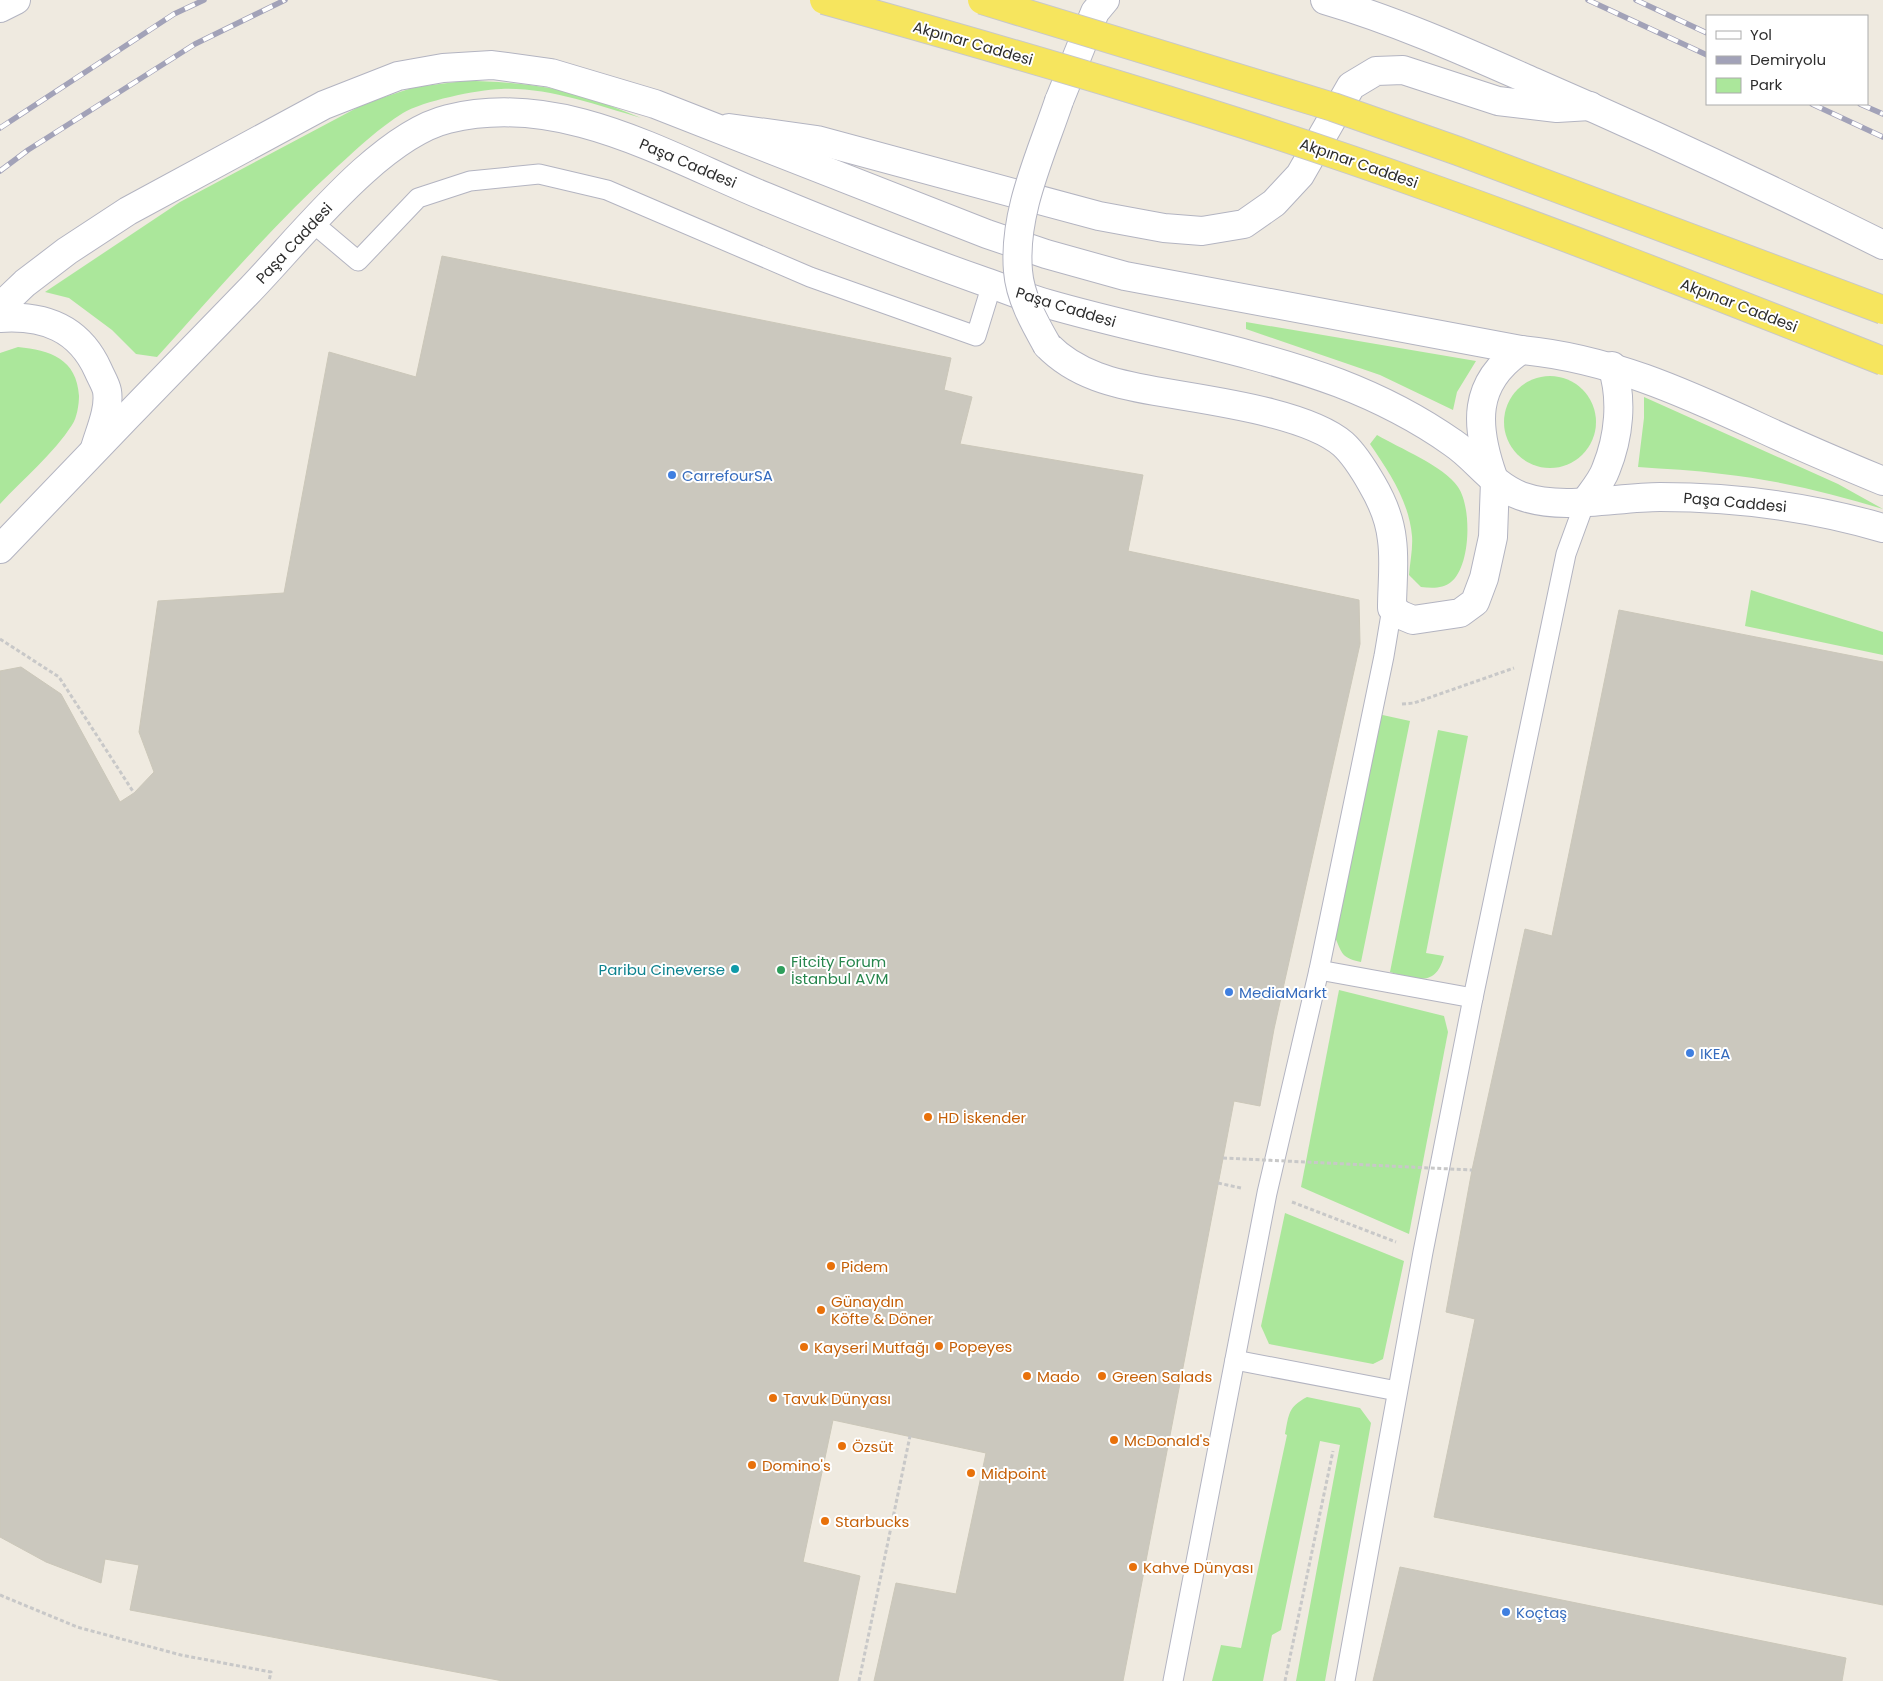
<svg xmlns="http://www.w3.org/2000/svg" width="1883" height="1681" font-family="Poppins,sans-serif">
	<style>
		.green { fill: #abe79b }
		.building { fill: #cbc8be; stroke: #cbc7b9 }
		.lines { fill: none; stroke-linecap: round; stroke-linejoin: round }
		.lane-casing { stroke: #b3b4c1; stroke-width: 21 }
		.street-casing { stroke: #b3b4c1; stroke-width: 30 }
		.secondary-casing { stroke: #b3b4c1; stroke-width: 30 }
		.path { stroke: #c8c8c8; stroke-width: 3; stroke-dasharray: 4 2.5; stroke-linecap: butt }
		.lane { stroke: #fff; stroke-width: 19 }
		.street { stroke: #fff; stroke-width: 28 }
		.secondary { stroke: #fff; stroke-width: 28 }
		.rail-casing { stroke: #a2a2b8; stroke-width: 5.5 }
		.rail { stroke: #fff; stroke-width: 4; stroke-dasharray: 11; stroke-linecap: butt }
		.street-bridge-casing { stroke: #b3b4c1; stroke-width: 30; stroke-linecap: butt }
		.primary-bridge-casing { stroke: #c8c8c8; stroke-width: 30; stroke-linecap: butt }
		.path-bridge { stroke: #c8c8c8; stroke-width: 3; stroke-dasharray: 4 2.5; stroke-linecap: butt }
		.street-bridge { stroke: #fff; stroke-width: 28 }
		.primary-bridge { stroke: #f6e55e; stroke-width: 28 }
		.shop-dot { fill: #3f7fe0; stroke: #fff; stroke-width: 2 }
		.culture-dot { fill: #0f9aa8; stroke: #fff; stroke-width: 2 }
		.leisure-dot { fill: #2e9e5b; stroke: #fff; stroke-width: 2 }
		.food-dot { fill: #e8710a; stroke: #fff; stroke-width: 2 }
		.labels { text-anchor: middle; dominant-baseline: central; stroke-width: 4; stroke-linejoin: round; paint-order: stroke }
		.street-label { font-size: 15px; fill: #2d2d2d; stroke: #fff }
		.shop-label { font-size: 15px; fill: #366cbe; stroke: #fff; text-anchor: start }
		.leisure-label { font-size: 15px; fill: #27864d; stroke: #fff; text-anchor: start }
		.culture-label { font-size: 15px; fill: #0d838f; stroke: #fff; text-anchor: end }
		.food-label { font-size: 15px; fill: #c56008; stroke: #fff; text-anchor: start }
	</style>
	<rect width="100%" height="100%" fill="#efeae0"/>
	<g class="green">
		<path d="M464 81C504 81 548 85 587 97 605 103 623 111 641 118 596 105 548 87 501 89 476 90 423 101 403 113 379 128 359 147 338 166 273 225 216 292 157 357L136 354 112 330 69 298 45 292 180 202 366 103 415 87Z"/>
		<polygon points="1246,322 1476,361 1457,392 1453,410 1380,375 1246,329"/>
		<path d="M18 347C50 350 77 359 79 396 79 404 77 418 72 425 54 453 23 479 0 504V353Z"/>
		<circle cx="1550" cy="422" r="46"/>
		<path d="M1644 397 1838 484 1883 509C1831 493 1777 480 1722 474 1694 470 1666 469 1638 467L1644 418Z"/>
		<path d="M1377 435C1399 448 1444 466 1458 487 1472 507 1471 566 1451 582 1443 589 1431 588 1421 587L1409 575C1410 562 1413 548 1412 536 1409 501 1389 472 1370 444Z"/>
		<polygon points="1751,590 1883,632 1883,655 1745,626"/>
		<path d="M1378 714 1410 721 1361 962C1342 958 1342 954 1335 937Z"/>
		<path d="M1438 730 1468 736 1426 953 1444 956C1436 988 1415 979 1390 972Z"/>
		<polygon points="1339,990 1444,1016 1448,1032 1409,1234 1301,1187"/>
		<polygon points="1285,1213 1404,1261 1383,1359 1373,1364 1269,1344 1261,1326"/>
		<path d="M1307 1397 1360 1408 1371 1423 1325 1681H1296L1340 1445 1320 1441 1281 1630 1272 1635 1263 1681H1212L1221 1645 1241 1648 1287 1435 1285 1434C1289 1414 1288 1407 1307 1397Z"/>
	</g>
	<g class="building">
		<polygon points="442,256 951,358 944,390 972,397 960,444 1143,475 1128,551 1359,600 1360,644 1274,1029 1260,1106 1234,1101 1123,1681 874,1681 896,1583 956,1594 986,1453 833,1420 803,1562 860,1576 838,1681 503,1681 130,1610 139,1565 105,1559 101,1583 46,1562 0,1537 0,671 21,667 61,694 120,802 134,793 154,772 139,732 158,601 284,593 329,352 416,377"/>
		<polygon points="1619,610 1883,662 1883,1605 1434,1517 1475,1319 1446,1312 1472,1170 1525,929 1552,936"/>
		<polygon points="1400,1567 1846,1658 1842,1681 1373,1681"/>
	</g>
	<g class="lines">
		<defs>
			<g id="lane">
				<polyline points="313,223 358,261 418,198 470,181 539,174 607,190 810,277 976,336 992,284"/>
				<polyline points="1319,970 1473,998"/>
				<polyline points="1235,1360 1397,1391"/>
				<polyline points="1173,1681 1267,1193 1319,970 1384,656 1392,608"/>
				<polyline points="1345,1681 1423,1252 1473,998 1566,554 1585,502"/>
			</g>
			<g id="street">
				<path d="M1325 0C1397 21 1468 53 1536 83 1654 134 1769 188 1883 245"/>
				<polyline points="1059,101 1095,12 1105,0"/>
				<polyline points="729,128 817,140 1099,216 1164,228 1202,231 1244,224 1274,203 1300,175 1351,86 1376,71 1403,70 1498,101 1557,108 1590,106"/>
				<path d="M1047 345C1076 375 1115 384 1155 391 1204 400 1306 412 1343 444 1354 454 1364 470 1372 484 1382 501 1390 520 1392 540 1395 562 1392 586 1392 608L1401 615 1413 620 1460 613 1475 602 1484 578 1493 537 1495 481"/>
			</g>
			<g id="secondary">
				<polyline points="0,8 16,0"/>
				<path d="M0 307 25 283 67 251 128 211 324 105 398 76 443 68 492 65 551 73 655 104 987 234 1046 254 1125 276 1521 350C1608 358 1683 392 1761 428 1802 447 1842 464 1883 481"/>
				<path d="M0 318C44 315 79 328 98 370 101 377 106 385 107 391 110 409 100 431 95 448"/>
				<path d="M1493 477C1475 426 1472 383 1521 350"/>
				<path d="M1585 502C1592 492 1602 481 1606 469 1619 437 1623 399 1612 366"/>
				<path d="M0 549C82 463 164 378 247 293 298 241 378 136 448 119 561 91 666 156 766 197 836 226 906 254 977 279 1001 287 1024 297 1048 304 1145 332 1245 348 1339 383 1378 398 1419 419 1453 443 1477 459 1492 485 1521 496 1563 511 1616 497 1660 497 1735 497 1811 507 1883 528"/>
			</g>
		</defs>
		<use href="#lane" class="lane-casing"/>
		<use href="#street" class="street-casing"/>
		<use href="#secondary" class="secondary-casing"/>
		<g class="path">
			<polyline points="0,639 59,677 134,793"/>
			<polyline points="1402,704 1414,703 1514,668"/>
			<polyline points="1218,1183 1241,1188"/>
			<polyline points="1292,1202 1396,1242"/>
			<polyline points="0,1595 77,1627 181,1655 271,1672 269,1681"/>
			<polyline points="859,1681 910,1436"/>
			<polyline points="1285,1681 1333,1451"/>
		</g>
		<use href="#lane" class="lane"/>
		<use href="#street" class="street"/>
		<use href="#secondary" class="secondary"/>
		<defs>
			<g id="rail">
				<polyline points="1588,0 1707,55"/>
				<polyline points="1636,0 1707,33"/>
				<polyline points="1812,104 1883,137"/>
				<polyline points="1860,104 1883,114"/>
				<polyline points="0,128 174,14 204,0"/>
				<polyline points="0,171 28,150 195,44 285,0"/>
			</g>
		</defs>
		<use href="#rail" class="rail-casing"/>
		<use href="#rail" class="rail"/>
		<defs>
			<path id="street-bridge" d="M1047 345C1034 322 1020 297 1018 271 1013 213 1041 155 1059 101"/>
			<g id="primary-bridge">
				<path d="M824 0C1028 57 1232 116 1431 188 1583 242 1733 302 1883 361"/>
				<polyline points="982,0 1333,107 1458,151 1883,310"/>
			</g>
		</defs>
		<use href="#street-bridge" class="street-bridge-casing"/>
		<use href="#primary-bridge" class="primary-bridge-casing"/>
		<polyline class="path-bridge" points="1223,1158 1472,1170"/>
		<use href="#street-bridge" class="street-bridge"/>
		<use href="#primary-bridge" class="primary-bridge"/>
	</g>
	<g class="shop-dot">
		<circle cx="672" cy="475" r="5"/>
		<circle cx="1229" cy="992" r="5"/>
		<circle cx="1690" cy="1053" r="5"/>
		<circle cx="1506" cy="1612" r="5"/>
	</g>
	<circle class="culture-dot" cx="735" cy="969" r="5"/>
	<circle class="leisure-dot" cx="781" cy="970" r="5"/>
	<g class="food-dot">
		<circle cx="928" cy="1117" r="5"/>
		<circle cx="831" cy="1266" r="5"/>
		<circle cx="821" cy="1310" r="5"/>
		<circle cx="939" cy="1346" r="5"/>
		<circle cx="804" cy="1347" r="5"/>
		<circle cx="1027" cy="1376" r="5"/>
		<circle cx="1102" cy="1376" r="5"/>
		<circle cx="773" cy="1398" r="5"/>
		<circle cx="1114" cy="1440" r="5"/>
		<circle cx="842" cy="1446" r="5"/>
		<circle cx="752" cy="1465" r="5"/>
		<circle cx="971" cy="1473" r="5"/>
		<circle cx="825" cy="1521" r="5"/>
		<circle cx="1133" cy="1567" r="5"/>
	</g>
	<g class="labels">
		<g class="street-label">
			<text transform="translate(973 43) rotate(16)">Akpınar Caddesi</text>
			<text transform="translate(688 163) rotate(23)">Paşa Caddesi</text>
			<text transform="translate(1359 163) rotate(19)">Akpınar Caddesi</text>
			<text transform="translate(294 243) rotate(-47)">Paşa Caddesi</text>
			<text transform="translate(1739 305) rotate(21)">Akpınar Caddesi</text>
			<text transform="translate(1066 307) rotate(17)">Paşa Caddesi</text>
			<text transform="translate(1735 502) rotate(5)">Paşa Caddesi</text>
		</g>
		<g class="shop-label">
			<text x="682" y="475">CarrefourSA</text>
			<text x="1239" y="992">MediaMarkt</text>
			<text x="1700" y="1053">IKEA</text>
			<text x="1516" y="1612">Koçtaş</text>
		</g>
		<g class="leisure-label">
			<text x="791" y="961">Fitcity Forum<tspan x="791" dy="17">İstanbul AVM</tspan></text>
		</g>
		<g class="culture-label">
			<text x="725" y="969">Paribu Cineverse</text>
		</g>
		<g class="food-label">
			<text x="938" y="1117">HD İskender</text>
			<text x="841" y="1266">Pidem</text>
			<text x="831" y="1301">Günaydın<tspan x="831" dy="17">Köfte &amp; Döner</tspan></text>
			<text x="949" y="1346">Popeyes</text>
			<text x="814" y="1347">Kayseri Mutfağı</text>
			<text x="1037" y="1376">Mado</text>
			<text x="1112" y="1376">Green Salads</text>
			<text x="783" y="1398">Tavuk Dünyası</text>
			<text x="1124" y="1440">McDonald's</text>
			<text x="852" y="1446">Özsüt</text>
			<text x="762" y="1465">Domino's</text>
			<text x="981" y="1473">Midpoint</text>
			<text x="835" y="1521">Starbucks</text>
			<text x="1143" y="1567">Kahve Dünyası</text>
		</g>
	</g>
	<rect x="1706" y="15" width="162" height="90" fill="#ffffff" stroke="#ababab"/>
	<rect x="1716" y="31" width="25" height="8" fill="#ffffff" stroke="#ababab"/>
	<text x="1750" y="40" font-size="15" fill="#2d2d2d">Yol</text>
	<rect x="1716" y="56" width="25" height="8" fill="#a2a2b8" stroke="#ababab"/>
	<text x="1750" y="65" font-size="15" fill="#2d2d2d">Demiryolu</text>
	<rect x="1716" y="78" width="25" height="15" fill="#abe79b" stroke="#ababab"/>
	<text x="1750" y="90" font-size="15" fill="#2d2d2d">Park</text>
</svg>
